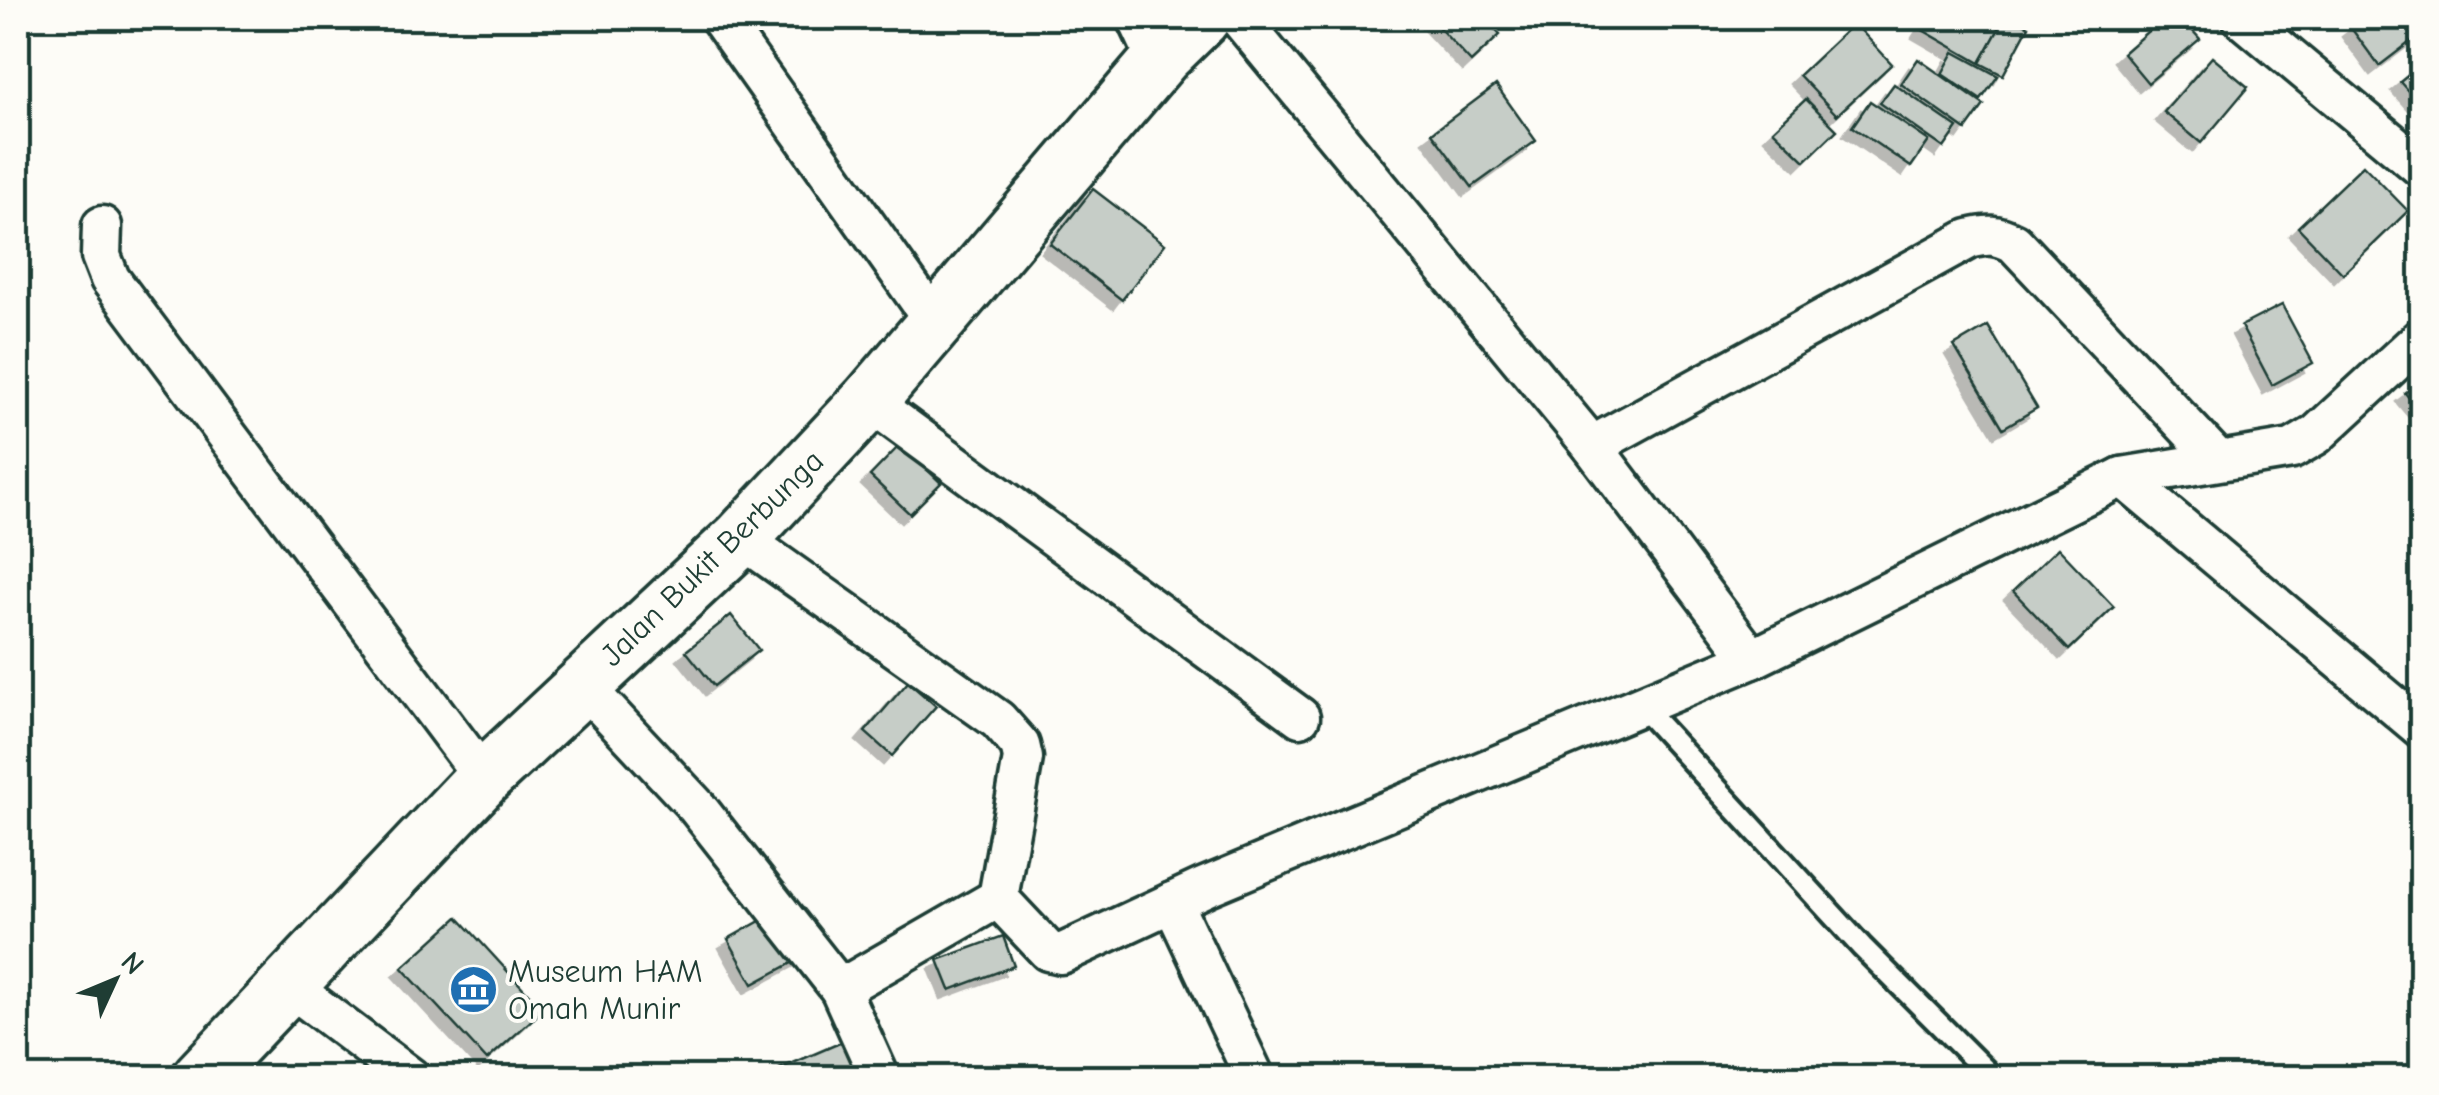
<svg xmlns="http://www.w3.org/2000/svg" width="2439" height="1095" font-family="'Comic Neue',sans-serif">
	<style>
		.building { fill: #c6cdc7; stroke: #1f3d34; stroke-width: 2.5; filter: url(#shadow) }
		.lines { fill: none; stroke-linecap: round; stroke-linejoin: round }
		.lane-casing { stroke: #1f3d34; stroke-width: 28 }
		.street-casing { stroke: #1f3d34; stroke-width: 45 }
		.secondary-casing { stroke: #1f3d34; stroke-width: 60 }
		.primary-casing { stroke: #1f3d34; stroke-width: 62 }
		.lane { stroke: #fdfcf7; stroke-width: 20 }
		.street { stroke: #fdfcf7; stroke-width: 38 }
		.secondary { stroke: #fdfcf7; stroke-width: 52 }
		.primary { stroke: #fdfcf7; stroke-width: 55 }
		.labels { text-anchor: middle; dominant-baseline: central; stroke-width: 8; stroke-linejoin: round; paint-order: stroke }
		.street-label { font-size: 32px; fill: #1f3d34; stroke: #fdfcf7 }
		.poi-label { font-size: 32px; fill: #1f3d34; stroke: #fdfcf7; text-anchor: start }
	</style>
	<defs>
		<filter id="shadow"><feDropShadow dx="-9" dy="9" stdDeviation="0" flood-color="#0004"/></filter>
	</defs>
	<rect width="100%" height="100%" fill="#fdfcf7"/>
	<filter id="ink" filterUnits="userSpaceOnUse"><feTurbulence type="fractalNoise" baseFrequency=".01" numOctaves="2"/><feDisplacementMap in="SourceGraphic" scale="20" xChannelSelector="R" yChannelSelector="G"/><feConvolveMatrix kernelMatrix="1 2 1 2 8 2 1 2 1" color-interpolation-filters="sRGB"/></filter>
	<g filter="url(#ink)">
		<g class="building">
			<polygon points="1430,18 1484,18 1500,35 1471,62"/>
			<polygon points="1928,18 2005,18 1980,63 1921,29"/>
			<polygon points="2005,18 2013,18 2029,26 2003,75 1980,63"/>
			<polygon points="2163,18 2181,18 2200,39 2148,83 2123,53"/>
			<polygon points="2364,18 2422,18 2422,33 2379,66 2351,28"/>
			<polygon points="1854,23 1892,64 1837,115 1799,75"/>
			<polygon points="1954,52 1998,76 1981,100 1942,74"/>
			<polygon points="2212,57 2248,87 2201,143 2164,112"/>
			<polygon points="1918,59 1984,105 1966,130 1901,84"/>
			<polygon points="2422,64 2422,107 2400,82"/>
			<polygon points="1894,84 1958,128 1944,148 1880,103"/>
			<polygon points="1496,85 1536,141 1472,187 1432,133"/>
			<polygon points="1806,99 1837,130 1805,161 1773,130"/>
			<polygon points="1870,101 1929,141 1911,167 1852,127"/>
			<polygon points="2363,165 2408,211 2343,274 2298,227"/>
			<polygon points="1093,189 1165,244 1122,300 1050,244"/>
			<polygon points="2282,305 2313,363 2272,385 2241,326"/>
			<polygon points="1988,326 2037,408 2003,428 1954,346"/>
			<polygon points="2422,380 2422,413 2405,393"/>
			<polygon points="901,444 941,483 910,514 870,476"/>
			<polygon points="2058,548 2114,607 2069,650 2013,591"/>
			<polygon points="731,615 759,650 714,686 686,651"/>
			<polygon points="908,682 936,706 892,756 865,732"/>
			<polygon points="778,911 803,957 753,984 728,939"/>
			<polygon points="458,917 543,1010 487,1060 402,968"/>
			<polygon points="1003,936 1014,966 950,990 938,960"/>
			<polygon points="842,1042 856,1073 846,1078 772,1078 770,1073"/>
		</g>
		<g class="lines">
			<defs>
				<polyline id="lane" points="1641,706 1862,947 1993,1078"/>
				<g id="street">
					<polyline points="720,18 934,321"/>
					<polyline points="1239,18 1592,446 1752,659"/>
					<polyline points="2242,18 2422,168"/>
					<polyline points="102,226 101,256 110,279 484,778"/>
					<polyline points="869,401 1300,717"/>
					<path d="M1592 446 1969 239C1987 234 1997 234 2014 243L2217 459"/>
					<polyline points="2122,477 2422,729"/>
					<polyline points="741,538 998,720 1020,745 1023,758 998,898"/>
					<polyline points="582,684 696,806 840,989 880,1078"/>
					<polyline points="1172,902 1255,1078"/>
					<polyline points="288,985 411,1078"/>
					<polyline points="840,989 998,898 1048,951 1061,954 1205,887 1752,659 2122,477 2292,449 2316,435 2422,337"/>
				</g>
				<polyline id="secondary" points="1145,18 1163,56"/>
				<polyline id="primary" points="200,1078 484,778 741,538 869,401 1163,56 1202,18"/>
			</defs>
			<use href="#lane" class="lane-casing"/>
			<use href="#street" class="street-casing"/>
			<use href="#secondary" class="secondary-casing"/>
			<use href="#primary" class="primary-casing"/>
			<use href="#lane" class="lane"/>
			<use href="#street" class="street"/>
			<use href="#secondary" class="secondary"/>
			<use href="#primary" class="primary"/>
		</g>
	</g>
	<defs>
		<symbol id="museum-disc" viewBox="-11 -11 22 22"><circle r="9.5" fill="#1f6fb2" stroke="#fdfcf7"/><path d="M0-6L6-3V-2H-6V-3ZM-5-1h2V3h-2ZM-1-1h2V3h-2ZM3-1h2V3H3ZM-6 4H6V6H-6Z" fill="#fff"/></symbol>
	</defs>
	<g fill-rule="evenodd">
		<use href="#museum-disc" x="446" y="962" width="55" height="55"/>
	</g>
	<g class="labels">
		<g class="street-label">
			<text transform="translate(712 558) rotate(-44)">Jalan Bukit Berbunga</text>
		</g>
		<g class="poi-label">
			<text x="508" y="971">Museum HAM<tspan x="508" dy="37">Omah Munir</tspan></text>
		</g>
	</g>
	<rect width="2439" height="1095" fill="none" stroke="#fdfcf7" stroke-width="60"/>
	<rect x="30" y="30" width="2379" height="1035" fill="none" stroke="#1f3d34" stroke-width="4" filter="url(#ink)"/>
	<g transform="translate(115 980) rotate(46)" stroke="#fdfcf7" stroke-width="8" paint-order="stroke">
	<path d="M0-8L18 38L0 25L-18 38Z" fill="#1f3d34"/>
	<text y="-15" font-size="28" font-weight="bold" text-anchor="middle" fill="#1f3d34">N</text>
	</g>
</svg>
